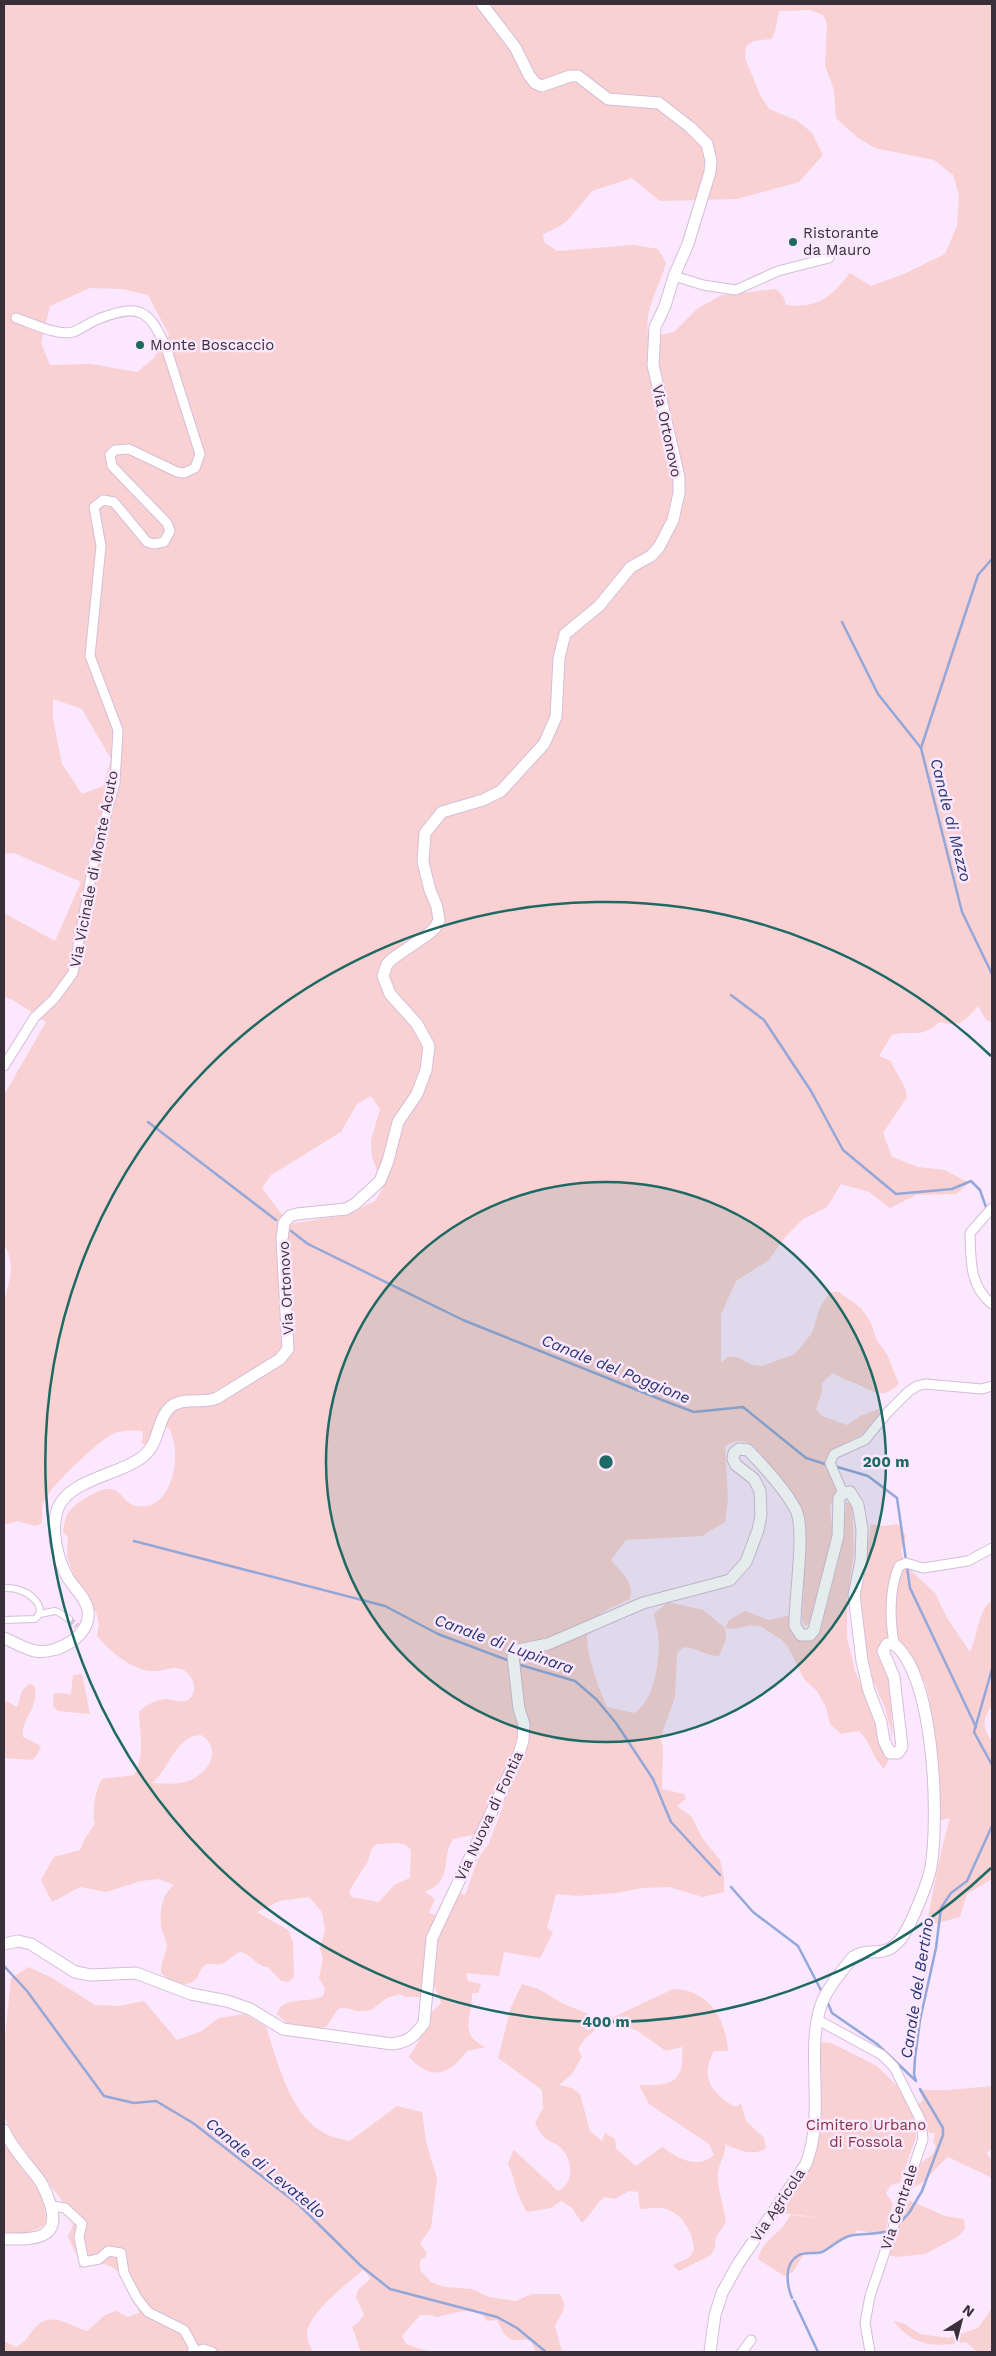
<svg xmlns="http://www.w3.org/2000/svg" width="996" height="2356" font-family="'Work Sans',sans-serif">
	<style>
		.green { fill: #f9d1d3; fill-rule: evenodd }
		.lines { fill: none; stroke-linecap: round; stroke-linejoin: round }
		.stream { stroke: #93a7da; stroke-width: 2.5 }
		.pedestrian-tunnel { stroke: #d4c2d7; stroke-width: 6; stroke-dasharray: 6 3; stroke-linecap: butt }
		.pedestrian-casing { stroke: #d5bdd9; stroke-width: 8 }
		.minor-casing { stroke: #d5bdd9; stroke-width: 11 }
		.tertiary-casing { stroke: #d5bdd9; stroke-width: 13 }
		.pedestrian { stroke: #fff; stroke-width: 6 }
		.minor { stroke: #fff; stroke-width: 9 }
		.tertiary { stroke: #fff; stroke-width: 11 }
		.ring { fill: none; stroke: #1e6963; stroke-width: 2.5 }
		.poi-dot { fill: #1e6963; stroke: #fbe7fe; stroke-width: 2 }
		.labels { text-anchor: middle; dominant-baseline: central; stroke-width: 5; stroke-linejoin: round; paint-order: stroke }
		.poi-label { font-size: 15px; fill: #382f3a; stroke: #fbe7fe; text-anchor: start }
		.street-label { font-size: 15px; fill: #382f3a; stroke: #fbe7fe }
		.park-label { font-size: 15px; fill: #81333e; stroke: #fbe7fe }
		.water-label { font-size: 16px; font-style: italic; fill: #243774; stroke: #fbe7fe }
		.centre { fill: #1e6963; stroke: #fbe7fe; stroke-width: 2.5 }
		.ring-label { font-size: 15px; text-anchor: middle; font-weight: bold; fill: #1e6963; stroke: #fbe7fe; stroke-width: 5; stroke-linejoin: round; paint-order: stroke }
	</style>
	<rect width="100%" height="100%" fill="#fbe7fe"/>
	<g class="green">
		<path d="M4 4H992V1022L986 1020 978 1006C965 1021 961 1028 940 1022 918 1040 915 1029 892 1035L879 1056 891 1061C897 1076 904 1081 907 1097L883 1133 892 1157 918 1167 945 1170 969 1183 956 1194 916 1195 890 1208 869 1192 841 1184 827 1207 803 1219 785 1237 769 1260 736 1281 721 1314V1363L728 1357H737L753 1365 762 1366 795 1354 812 1333 820 1307 830 1292H839L861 1308 871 1323 877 1341 887 1354 899 1384C883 1399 876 1393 859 1385 850 1381 842 1379 833 1373L822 1383V1392L816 1409 822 1416 847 1425 862 1415 882 1408C878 1440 839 1436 826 1460L828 1469 838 1487 830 1507 833 1535 810 1623 805 1626 802 1620 806 1540 803 1518 756 1449C746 1439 737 1439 725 1446L728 1499 725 1522 702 1536 626 1540 611 1560C622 1574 634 1580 630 1599 618 1605 597 1612 590 1624 580 1643 599 1688 607 1707L634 1713C655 1702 661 1655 658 1633 657 1627 655 1620 654 1614L668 1602 703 1610 725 1628 729 1620 745 1611 769 1620 791 1615 812 1639 820 1630 837 1567 844 1532 846 1502 852 1504 854 1552 847 1600V1637L855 1671 874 1716 881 1745 889 1759 884 1769C872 1757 871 1743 859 1731L841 1734 830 1724 826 1707 817 1691 804 1679 788 1647 782 1640 760 1626 751 1625 734 1629 725 1628 726 1639 719 1656C706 1656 697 1648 684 1647L677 1653 675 1697 660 1739 663 1747 662 1789 684 1794 686 1799 677 1806 691 1816 703 1839 720 1860 724 1877V1892L703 1897 669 1887 643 1888 616 1893 577 1896 556 1894 547 1928 553 1932 540 1958 504 1952 499 1976 466 1973 468 1981 481 1984 478 1993H472C473 2016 457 2033 485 2047L467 2051C448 2076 431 2081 409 2057L427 2027 430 2014 441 2003 432 1980 435 1937 457 1892 465 1895 478 1859 489 1843 505 1801 499 1802 473 1835 453 1839C440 1858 455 1879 425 1892L435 1899 429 1913 436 1915C423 1941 424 1968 422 1997H405L400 1994 387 1998 371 2010 358 2011 345 2008 338 2009 327 2026 320 2029 287 2023 277 2014C282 1995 309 2004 323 1996L325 1989 319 1978 323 1958 320 1949 325 1930 322 1912 309 1897 279 1901 257 1912 288 1930 293 1943 294 1977 288 1982 281 1981 268 1967C255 1966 252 1954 240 1952 233 1955 229 1960 224 1963 217 1967 210 1961 204 1966 200 1969 199 1975 196 1979 185 1990 170 1981 161 1973 160 1963 166 1955 167 1946 167 1939 162 1934 161 1927 160 1911 161 1895 174 1885L159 1879 141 1881 106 1892 80 1887 52 1902 41 1880 54 1857 80 1850 84 1840 95 1824C92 1812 95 1790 102 1779L134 1775C145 1757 140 1733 139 1712 145 1705 156 1700 166 1699 173 1699 181 1704 188 1700 200 1692 193 1673 181 1669 173 1666 163 1671 155 1671 133 1672 110 1651 97 1636L99 1624 96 1612 77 1584 67 1556 68 1537 63 1532C64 1526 65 1518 68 1513 74 1504 100 1487 111 1489 121 1490 125 1504 136 1506 166 1511 176 1475 175 1452 175 1444 172 1436 170 1429L164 1426 147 1445 141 1443 143 1437 142 1431C132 1430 120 1430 111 1435 95 1444 51 1486 44 1501 40 1509 44 1516 41 1524L35 1526 17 1521 4 1525V1301C10 1279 16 1265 4 1244V1095L46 1022 13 1000 4 997V913L55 941 81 882 14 853 4 854ZM810 10 823 15 827 23 825 66 834 90 836 118 858 138 875 148 934 160 953 175 959 195 957 226 945 254 904 274 871 286 850 273C831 297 818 309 786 305L783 296 776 289 722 295 698 308 674 332 660 335 648 333C644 309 660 286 666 263L658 249 634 245 557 251 544 242 543 234 557 228 567 221 592 191 632 178 660 201 737 199 799 182 823 155 812 133 798 121 769 109 760 95 745 58 746 46 754 41 771 39 775 32 779 11ZM90 288 122 289 148 295 169 335 153 359 137 372 91 364 50 365 41 343 50 306ZM53 699 82 709 111 759 103 786 82 794 62 764 53 719ZM371 1096 380 1109 371 1140 372 1157 383 1188 375 1201 345 1215 289 1224 262 1188 271 1175 341 1132 357 1104ZM201 1735C223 1749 209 1771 191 1780 179 1785 165 1784 152 1783 169 1770 175 1736 201 1735ZM397 1843 406 1845 411 1850 410 1878 394 1885 379 1902 351 1897 349 1891 368 1861 372 1848 377 1844Z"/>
		<path d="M871 1524 884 1526 898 1524 906 1536 901 1550 905 1565 935 1593 947 1618 970 1652C978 1635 977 1612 992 1600V1706C982 1717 982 1729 992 1741V1879L967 1894 960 1917 926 1926 942 1848 950 1818 937 1821 934 1738 929 1697 925 1683 901 1643 896 1639H886L893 1739 885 1708 873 1680 861 1624 860 1589Z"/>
		<polygon points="82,1674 90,1714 58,1711 53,1706 54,1693 71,1694 73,1675"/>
		<path d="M29 1684 34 1685C41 1707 20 1719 23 1737L41 1746 37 1755 32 1760 5 1758 4 1700 17 1707 22 1691Z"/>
		<path d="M29 1967 52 1978 95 2005 119 2006 144 2001 177 2040 200 2032 219 2018 245 2014 266 2027C278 2062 290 2118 328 2135 335 2138 343 2139 350 2141L397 2106 422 2112 426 2142 437 2178 431 2228 420 2243 426 2252V2256L420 2261V2270L431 2282 445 2287 472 2289 489 2297 516 2301 532 2294H560C569 2309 561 2312 555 2326L562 2352H536L531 2341C522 2338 520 2341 513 2340 504 2338 501 2327 497 2320L487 2321 480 2310 463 2311 437 2317 429 2315H420L402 2336 406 2344 430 2352H361L352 2327 359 2322 364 2314 356 2298 358 2290 371 2278 363 2270C349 2282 307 2314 307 2334 307 2340 310 2347 313 2352H4V2341L16 2347C25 2342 27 2338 33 2330 50 2309 67 2325 87 2331L105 2315 116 2311 128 2317 139 2313C135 2295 123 2266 102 2264 95 2264 86 2267 79 2268V2260L68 2237 73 2225 71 2213 13 2135 4 2116V2046L11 1978Z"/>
		<path d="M522 1984 538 1989 564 2004 605 2021 673 1989C708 1989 726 2019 728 2051H714C699 2077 712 2094 735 2107L741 2104 746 2121 764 2138 766 2148C752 2157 738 2150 725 2144 726 2155 720 2161 718 2171 716 2185 724 2207 726 2222L716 2237 715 2247 711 2255 679 2271 673 2265 689 2258 694 2250C693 2231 681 2210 660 2208 653 2207 646 2209 640 2209L638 2192 629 2191 614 2199 605 2197C595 2204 591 2215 582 2223L572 2208 561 2201 551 2208 527 2212C516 2195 515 2180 508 2163L514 2150 558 2191C575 2183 573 2159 560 2147 556 2143 548 2142 544 2137 540 2133 538 2128 535 2123L543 2108 542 2090 498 2058 511 2007ZM605 2021 636 2030 666 2051 682 2047C685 2083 671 2086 639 2085L649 2104 709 2144 714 2155C696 2170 679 2158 662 2147L636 2166 616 2149 615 2139 605 2133 602 2141 590 2131 580 2094 572 2088 559 2085 572 2074 582 2057 578 2049 585 2039Z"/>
		<path d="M821 2042 831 2043 877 2066 898 2087 913 2117 916 2137 900 2183 891 2185 886 2193 893 2204 884 2235 857 2230 854 2235 837 2242 826 2251 812 2252 803 2255 793 2272 784 2276 758 2259C763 2237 782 2235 790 2215L822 2218 782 2213 779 2208 818 2136Z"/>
		<path d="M992 2086V2150L986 2153 992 2160V2178L948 2157C937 2165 924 2186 912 2187L921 2163 933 2154 936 2145 933 2143 935 2133 927 2132 917 2105 923 2100 919 2090H949Z"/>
		<path d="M4 2142C21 2165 49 2194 46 2225L28 2233H4Z"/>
		<polygon points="909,2200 945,2216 964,2219 965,2228 959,2236 925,2254 897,2257 887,2255"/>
		<path d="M992 2308V2352H977L966 2342C934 2347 916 2348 893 2321L903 2323 920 2334 948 2338 978 2328Z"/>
	</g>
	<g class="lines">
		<g class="stream">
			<polyline points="992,559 978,575 921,748 962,912 992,974"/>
			<polyline points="842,622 878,694 921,748"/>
			<polyline points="731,995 764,1020 811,1091 843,1150 896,1194 952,1189 971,1181 980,1190 987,1210"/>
			<polyline points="148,1122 276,1220"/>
			<polyline points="291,1231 308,1244 463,1320 662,1400 694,1412 743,1407 806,1458 828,1465"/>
			<polyline points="834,1466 868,1476 897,1498 910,1588 976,1727"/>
			<polyline points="134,1541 385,1606 438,1634 510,1661"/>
			<polyline points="517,1664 575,1681 596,1699 616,1723 653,1779 671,1822 720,1875"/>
			<polyline points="992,1669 974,1732 992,1765"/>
			<polyline points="731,1887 753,1912 798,1946 823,1994"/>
			<polyline points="4,1966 27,1991 104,2096 134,2103 156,2101 193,2123 299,2205 361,2266 390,2289 497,2317 517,2328 546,2352"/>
			<polyline points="827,2001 832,2013 877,2044 915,2080"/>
			<polyline points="916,2081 914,2074 915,2058 920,2020 936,1948 941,1908 951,1893 967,1881 992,1826"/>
			<polyline points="898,2225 909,2213 922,2191 943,2135 943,2128 920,2089"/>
			<path d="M792 2298C787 2286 783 2263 799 2255 806 2252 815 2254 822 2252 831 2248 839 2239 849 2236 862 2233 875 2235 888 2231"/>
			<polyline points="794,2301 818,2352"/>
		</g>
		<polyline class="pedestrian-tunnel" points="69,1619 77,1626"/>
		<defs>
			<g id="pedestrian">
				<path d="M4 1588C7 1588 13 1588 16 1589 29 1592 49 1607 35 1619L4 1620"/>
				<polyline points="58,1612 69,1619"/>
				<polyline points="40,1614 55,1611"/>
			</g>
			<g id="minor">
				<polyline points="674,276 703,285 736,290 778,271 829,258"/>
				<path d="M4 1066 34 1018 54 999 73 973 94 860 115 783 118 730 90 656 101 546 94 507 103 500 114 502 147 542 154 544 164 542 170 531 167 523 112 466 110 455 115 450 129 449 177 472 184 473 195 468 200 454 166 347C149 311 141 303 101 318 91 321 82 329 73 332 56 336 32 323 16 318"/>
				<path d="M992 1208 970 1233C971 1260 969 1286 992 1304"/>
				<polyline points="843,1493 830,1463 834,1454 865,1440 888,1412 908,1392 917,1386 925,1384 982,1389 992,1386"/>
				<path d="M894 1644C890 1619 889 1589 899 1566L906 1563 923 1568 968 1561 992 1548"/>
				<polyline points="818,2020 882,2055 894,2067 921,2121 923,2139 870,2296 865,2323 870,2352"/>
				<polyline points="51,2206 65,2208 82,2224 79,2237 84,2262 99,2259 108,2251 121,2253 124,2273 137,2298 148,2312 184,2330 194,2348 192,2352"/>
				<polyline points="197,2352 203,2349 212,2352"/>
				<polyline points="742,2352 751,2340"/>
			</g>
			<g id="tertiary">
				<path d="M4 1638C14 1642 25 1649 35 1651 58 1655 92 1635 88 1610 86 1598 74 1588 68 1578 57 1558 50 1529 58 1508 69 1480 118 1475 141 1458 161 1445 156 1416 173 1405 186 1397 204 1404 217 1398L280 1359 288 1349 282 1239 284 1223 290 1216 297 1214 346 1209 355 1204 380 1181 388 1161 398 1122 417 1094 426 1070 429 1046 417 1024 390 994 383 976 387 964 392 959 427 935 435 928 439 920 437 907 430 890 423 862 425 833 442 812 483 800 501 791 544 744 556 717 559 658 565 634 599 606 631 567 651 556 659 547 673 520 679 493V477L653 365 655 327 665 306 674 276 688 244 710 172 711 161 707 144 690 127 659 103 608 99 578 76H570L542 86 535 83 529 75 515 47 482 4"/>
				<path d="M4 1944 18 1941 31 1944 75 1972 91 1975 136 1973 191 1994 227 2001 250 2009 283 2029 392 2044C408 2042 415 2036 424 2023L432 1938 519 1754 523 1740 524 1724 519 1709 513 1656 518 1650 548 1644 643 1603 730 1580 746 1562 758 1530 761 1515 760 1491 754 1479 736 1465 733 1459 734 1453 739 1449 748 1450C764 1467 785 1489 796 1510 806 1532 794 1599 795 1626L801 1635H810L814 1630 838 1536 839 1498 843 1493 850 1492 858 1505 862 1529 861 1561 854 1595 862 1661 869 1691 881 1722 884 1741 890 1753H898L902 1747 894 1677 883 1651 887 1644H894C935 1677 939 1817 931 1867 928 1883 910 1928 900 1940 883 1960 869 1946 853 1957 842 1971 827 1988 821 2005 805 2054 826 2113 806 2164L738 2264 722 2293 715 2315 710 2352"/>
				<path d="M4 2130C12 2149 28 2164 40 2181 45 2188 48 2198 51 2206 61 2242 29 2239 4 2239"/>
			</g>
		</defs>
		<use href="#pedestrian" class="pedestrian-casing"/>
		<use href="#minor" class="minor-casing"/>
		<use href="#tertiary" class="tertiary-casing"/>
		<use href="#pedestrian" class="pedestrian"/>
		<use href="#minor" class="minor"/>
		<use href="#tertiary" class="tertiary"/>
	</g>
	<circle cx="606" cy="1462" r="280" fill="#1e6963" fill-opacity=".12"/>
	<g class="ring">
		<circle cx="606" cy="1462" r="280"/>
		<path d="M991 1868A560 560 0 1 1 991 1056"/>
	</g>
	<g class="poi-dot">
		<circle cx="793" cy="242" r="5"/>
		<circle cx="140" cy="345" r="5"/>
	</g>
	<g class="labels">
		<g class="poi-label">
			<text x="803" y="233">Ristorante<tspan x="803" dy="17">da Mauro</tspan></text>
			<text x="150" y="345">Monte Boscaccio</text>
		</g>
		<g class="street-label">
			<text transform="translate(667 431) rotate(78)">Via Ortonovo</text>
			<text transform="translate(94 869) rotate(-79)">Via Vicinale di Monte Acuto</text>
			<text transform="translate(286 1288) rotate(-93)">Via Ortonovo</text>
			<text transform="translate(489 1816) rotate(-65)">Via Nuova di Fontia</text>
			<text transform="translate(778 2205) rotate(-56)">Via Agricola</text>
			<text transform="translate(899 2207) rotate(-72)">Via Centrale</text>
		</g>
		<g class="park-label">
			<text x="866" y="2125">Cimitero Urbano<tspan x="866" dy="17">di Fossola</tspan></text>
		</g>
		<g class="water-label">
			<text transform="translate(951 820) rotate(76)">Canale di Mezzo</text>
			<text transform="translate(616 1369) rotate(22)">Canale del Poggione</text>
			<text transform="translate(504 1644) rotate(20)">Canale di Lupinara</text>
			<text transform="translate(917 1988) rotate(-81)">Canale del Bertino</text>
			<text transform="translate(266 2168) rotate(39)">Canale di Levatello</text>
		</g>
	</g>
	<circle cx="606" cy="1462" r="8" class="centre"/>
	<g class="ring-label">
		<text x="886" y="1467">200 m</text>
		<text x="606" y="2027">400 m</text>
	</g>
	<rect width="996" height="2356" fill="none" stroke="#382f3a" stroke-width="10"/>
	<g transform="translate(961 2321) rotate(36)" stroke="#fbe7fe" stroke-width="4" paint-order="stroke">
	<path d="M0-4L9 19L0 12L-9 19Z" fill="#382f3a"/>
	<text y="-8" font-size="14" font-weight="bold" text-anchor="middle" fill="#382f3a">N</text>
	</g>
</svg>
